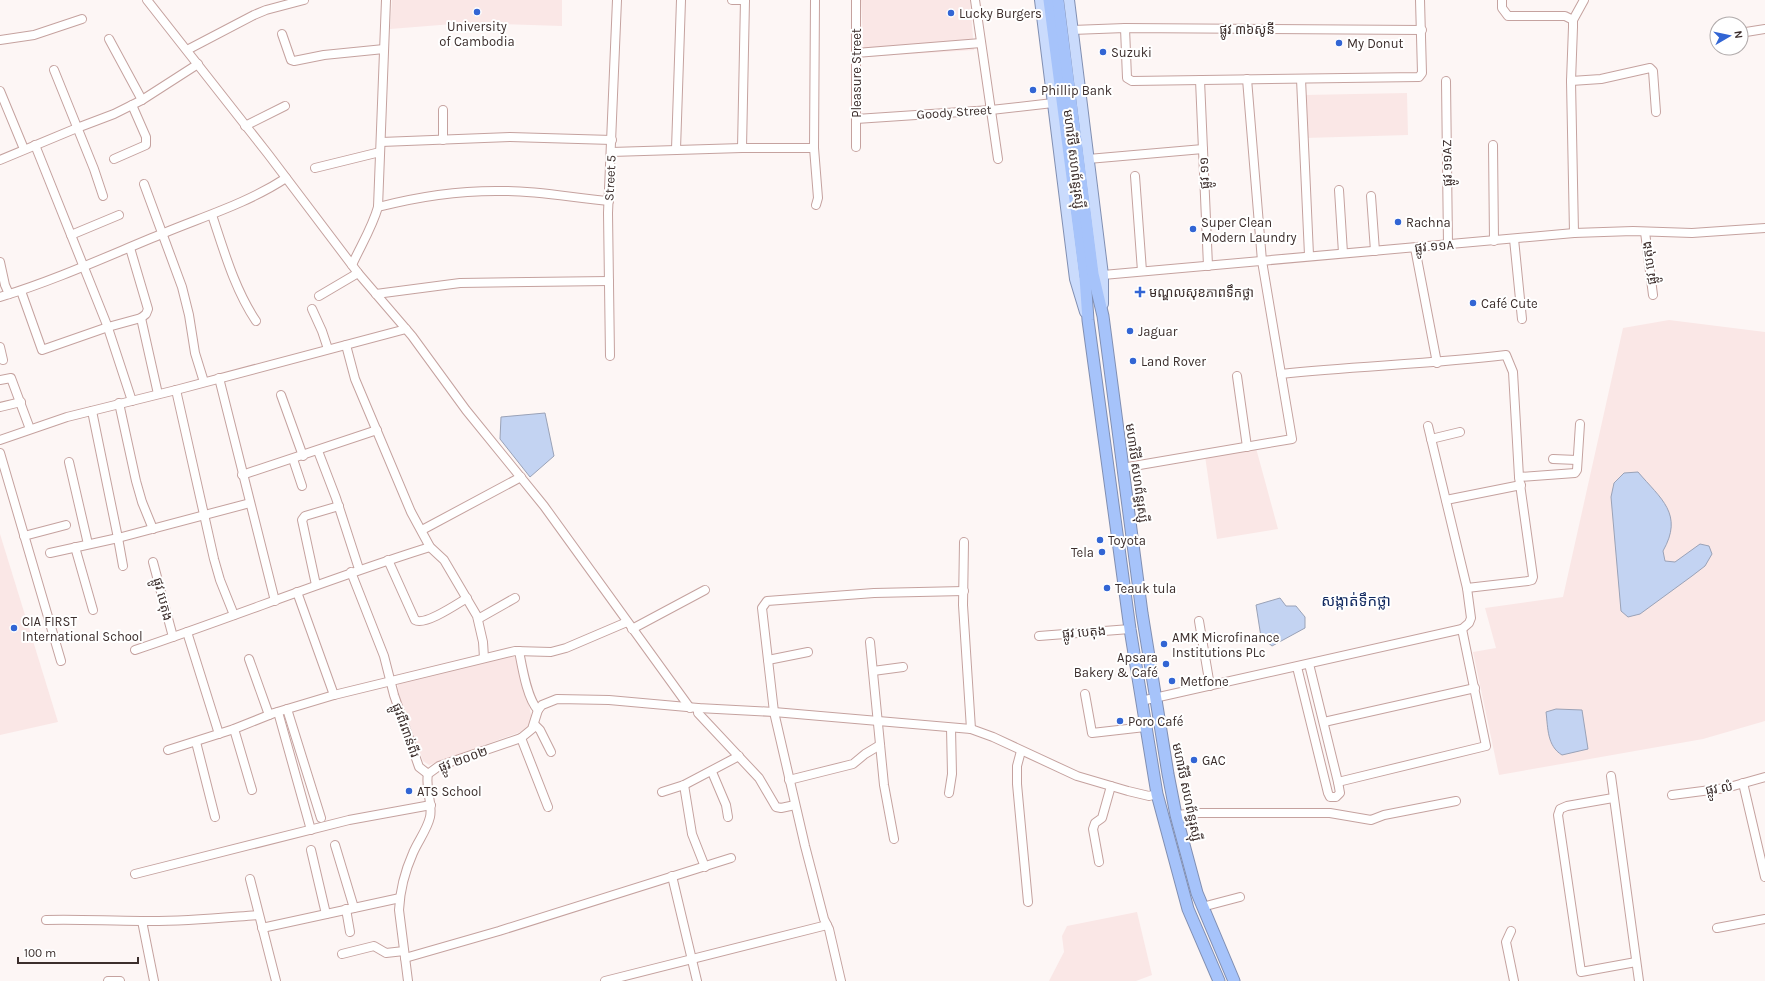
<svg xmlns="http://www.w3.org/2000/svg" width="1765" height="981" font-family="Karla,'Noto Sans Khmer',sans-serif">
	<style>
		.built { fill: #fae7e6 }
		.water { fill: #c3d3f2; stroke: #9aa2b7 }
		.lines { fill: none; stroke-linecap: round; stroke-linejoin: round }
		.minor-casing { stroke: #c5a29f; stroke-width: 10 }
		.major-casing { stroke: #818fb2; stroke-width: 12 }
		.highway-casing { stroke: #818fb2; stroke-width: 13 }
		.minor { stroke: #fff; stroke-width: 8 }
		.major { stroke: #cadbfc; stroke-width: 10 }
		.highway { stroke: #a6c3fa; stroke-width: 11 }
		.poi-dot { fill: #3265d4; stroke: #fff; stroke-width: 1.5 }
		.labels { text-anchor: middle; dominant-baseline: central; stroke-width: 4; stroke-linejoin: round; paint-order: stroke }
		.poi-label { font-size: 13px; fill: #3c2e2c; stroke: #fff; text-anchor: start }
		.street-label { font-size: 13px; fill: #3c2e2c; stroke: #fff }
		.quarter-label { font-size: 15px; fill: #132b61; stroke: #fff }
	</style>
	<rect width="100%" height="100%" fill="#fdf6f5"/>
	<g class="built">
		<polygon points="392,0 562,0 562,26 465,23 390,29"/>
		<polygon points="861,0 970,0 974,50 864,57"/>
		<polygon points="1407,93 1408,135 1305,138 1304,95"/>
		<polygon points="1669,320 1765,332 1765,721 1703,739 1499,775 1473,652 1496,648 1485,608 1563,597 1623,328"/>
		<polygon points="1256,448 1278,529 1217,539 1205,456"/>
		<polygon points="0,534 58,722 0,735"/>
		<polygon points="514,656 519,663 533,723 526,730 429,765 423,761 397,690 398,684 403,681"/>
		<polygon points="1137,912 1152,975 1136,981 1049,981 1064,952 1062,936 1067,926"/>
	</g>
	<g class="water">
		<polygon points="545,413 554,456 530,477 500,439 501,417"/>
		<path d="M1638 472C1661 499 1684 514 1663 551L1665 561 1675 562 1700 544 1709 546 1712 554 1705 566 1692 576 1640 614 1628 617 1621 611 1611 497 1614 483 1624 473Z"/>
		<polygon points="1280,598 1286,606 1296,606 1305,617 1305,628 1272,646 1261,637 1256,605"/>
		<path d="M1556 709 1582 710 1588 749 1562 755C1547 746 1548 728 1546 712Z"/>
	</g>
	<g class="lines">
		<defs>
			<g id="minor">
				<polyline points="147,0 268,154 358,273 412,336 466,410 544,506 690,708"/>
				<polyline points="732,0 745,0"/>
				<polyline points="815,0 814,148 818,198 816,205"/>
				<polyline points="975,0 998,159"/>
				<polyline points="1502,0 1502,8 1508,16 1565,16 1573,20"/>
				<polyline points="1125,28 1127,78 1132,81 1419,77 1422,73 1420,0"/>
				<polyline points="1072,30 1125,28 1422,30"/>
				<polyline points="1746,32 1765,29"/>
				<polyline points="282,34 291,60 294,61 324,55 384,49"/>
				<polyline points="109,39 142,100"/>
				<polyline points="0,40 34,35 82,19"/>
				<polyline points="187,50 254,15 266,10 304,0"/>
				<polyline points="856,53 981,43"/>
				<polyline points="54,70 94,169 103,196"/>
				<polyline points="1301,79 1309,255"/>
				<polyline points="1200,80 1208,266"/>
				<polyline points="1446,81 1448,245"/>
				<polyline points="1571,81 1601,79 1650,68 1653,71 1656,112"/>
				<polyline points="0,91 24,149"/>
				<polyline points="856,119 991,110 1053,103"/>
				<polyline points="245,126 285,106"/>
				<polyline points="443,140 443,110"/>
				<polyline points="381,142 510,137 612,140"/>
				<polyline points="35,145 107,325 132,401"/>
				<polyline points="1493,145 1494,241"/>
				<polyline points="856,147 856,0"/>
				<polyline points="742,148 745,0"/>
				<polyline points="676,149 681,0"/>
				<polyline points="611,152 742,148 814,148"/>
				<polyline points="114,159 146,145 146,137 132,105"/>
				<polyline points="1088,159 1203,149"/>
				<polyline points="0,160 77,128 114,114 142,100 198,64"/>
				<polyline points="315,168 380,152"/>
				<polyline points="1135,176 1142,271"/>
				<polyline points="144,184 182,287 189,315 195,353 204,382"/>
				<polyline points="1339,190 1343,253"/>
				<polyline points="1371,196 1375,251"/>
				<path d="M378 207C420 196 462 190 505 191 539 191 574 198 609 201"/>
				<path d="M212 215C224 251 235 290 256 321"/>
				<polyline points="1645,232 1653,295"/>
				<polyline points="1574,233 1571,81 1573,27 1573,20 1584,0"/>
				<polyline points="71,235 119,215"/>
				<polyline points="1514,239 1522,319"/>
				<polyline points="1415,248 1437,363"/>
				<polyline points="0,262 5,285 9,294"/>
				<path d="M352 265C361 245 372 228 378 207L386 0"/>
				<polyline points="1103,275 1574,233 1633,231 1692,233 1765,228"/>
				<polyline points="21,291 42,350 108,327 141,318 146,314 148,309 130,248"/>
				<polyline points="376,294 460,283 609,281"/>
				<polyline points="319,296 358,273"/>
				<path d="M0 297C56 280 110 255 164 233 205 216 248 203 286 178"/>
				<polyline points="312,309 322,331 328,349"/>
				<polyline points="141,318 158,394"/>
				<polyline points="346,345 355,379 411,512 430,547 444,560 477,616 483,642 484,658"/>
				<polyline points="0,347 3,360"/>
				<polyline points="610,356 608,213 617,0"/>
				<path d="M1281 374C1356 366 1431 364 1506 355L1513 372 1519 477 1533 577 1532 580 1528 581 1467 588"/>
				<polyline points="1237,376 1247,447"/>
				<polyline points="219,378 275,601"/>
				<polyline points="0,380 11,378 30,429"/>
				<polyline points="176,390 214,559 220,580 234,615"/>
				<polyline points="281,395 303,456"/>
				<polyline points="119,403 136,481 142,502 153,529"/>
				<polyline points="0,407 21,402"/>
				<polyline points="92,411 118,538 250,503"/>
				<polyline points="1431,439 1460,432"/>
				<polyline points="0,440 67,417 176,390 406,329"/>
				<polyline points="318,451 336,498 359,569"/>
				<polyline points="0,453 61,661"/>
				<polyline points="293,459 302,486"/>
				<polyline points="1553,459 1577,460"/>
				<polyline points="69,462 88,544"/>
				<polyline points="1122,468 1292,439 1262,261 1247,79"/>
				<polyline points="242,475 377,430"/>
				<polyline points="1519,477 1575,473 1577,470 1580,424"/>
				<polyline points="1446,500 1521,485"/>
				<polyline points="422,530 521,477"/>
				<polyline points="24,536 66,525"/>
				<polyline points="964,542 963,605 971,729"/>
				<polyline points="75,547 93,610"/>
				<polyline points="50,553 118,538 123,566"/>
				<path d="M388 560 415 620C425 626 457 604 467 598"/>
				<polyline points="153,562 173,637"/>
				<polyline points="351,572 384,656 394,695 419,767 428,774"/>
				<polyline points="316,585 302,520 305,516 339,506"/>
				<polyline points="297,592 334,695"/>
				<polyline points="478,619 515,598"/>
				<polyline points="1199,621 1210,686"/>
				<polyline points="632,629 705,590"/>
				<polyline points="187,632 219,734"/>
				<polyline points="1039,636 1130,629"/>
				<polyline points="870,642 884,785 894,839"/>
				<path d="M135 650C234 617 330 578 430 547"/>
				<path d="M519 651C522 666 527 699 538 710"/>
				<polyline points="249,659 269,715"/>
				<polyline points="768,660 808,652"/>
				<polyline points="1297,667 1328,793 1330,797 1336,797 1340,793 1338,782 1309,664"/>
				<polyline points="873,671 903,667"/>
				<polyline points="1085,694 1092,733 1145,727"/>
				<polyline points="1141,701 1462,629 1469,623 1471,618 1467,588 1428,426"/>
				<polyline points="698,708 698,713 759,778 776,807 781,808 795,805"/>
				<polyline points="287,709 321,818"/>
				<polyline points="278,712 311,830"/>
				<polyline points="1324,722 1475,688"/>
				<polyline points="535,725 540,730 551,752"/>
				<polyline points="234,729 252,790"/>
				<polyline points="521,738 548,807"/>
				<polyline points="196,742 215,817"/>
				<polyline points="168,750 234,729 274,713 334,695 515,651 551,652 566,648 627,622"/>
				<polyline points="1021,751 1017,766 1017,784 1028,902"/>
				<polyline points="712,772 726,805 728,817"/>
				<polyline points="1611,776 1639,981"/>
				<polyline points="789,780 853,764 865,754 880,745"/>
				<polyline points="1338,782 1486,746 1462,629"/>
				<polyline points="1743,783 1765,877"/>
				<polyline points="684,785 692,834 705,867"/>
				<polyline points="662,792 684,785 739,756"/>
				<polyline points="949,793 952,774 951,728"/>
				<polyline points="1672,795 1726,788 1765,777"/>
				<polyline points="1613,798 1567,806 1560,809 1558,815 1581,972 1636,962"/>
				<polyline points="1176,815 1199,813 1330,813 1371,820 1384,815 1456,801"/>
				<polyline points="335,845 354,908"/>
				<polyline points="311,850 326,914"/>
				<polyline points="1099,862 1093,829 1095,823 1102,818 1111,786"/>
				<polyline points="135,874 349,820 431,805"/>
				<polyline points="672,876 697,981"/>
				<polyline points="250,879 276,981"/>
				<polyline points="1202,907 1240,897"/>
				<polyline points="346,909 350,932"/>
				<path d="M46 920C78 919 109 921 141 921 180 922 219 918 258 915"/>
				<polyline points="142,921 154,981"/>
				<polyline points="262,928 400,898"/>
				<polyline points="1717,928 1765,919"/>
				<polyline points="1511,931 1506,942 1514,981"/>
				<polyline points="342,954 374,946 386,953 404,951"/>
				<polyline points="405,958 499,931 731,858"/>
				<polyline points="108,981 120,981"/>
				<path d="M408 981 399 910C400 890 405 871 413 853 418 841 427 830 430 817 433 803 425 789 428 774L439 766 521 738 532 729 538 710 542 705 557 699 609 700 698 708 774 712 971 729 993 737 1077 776 1128 791 1149 796 1157 794"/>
				<polyline points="605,981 827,925"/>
				<polyline points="841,981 829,929 824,919 805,846 774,712 762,608 767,601 874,593 964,591"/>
			</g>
			<g id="major">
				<polyline points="1040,0 1075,279 1085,312"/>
				<polyline points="1069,0 1103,275 1103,304"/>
			</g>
			<g id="highway">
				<polyline points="1049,0 1085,277 1088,320 1130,629 1157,794 1188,909 1219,981"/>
				<polyline points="1058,0 1093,274 1103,316 1142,613 1168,774 1176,815 1197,893 1234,981"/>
			</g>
		</defs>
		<use href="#minor" class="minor-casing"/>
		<use href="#major" class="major-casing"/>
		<use href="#highway" class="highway-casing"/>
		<use href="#minor" class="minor"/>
		<use href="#major" class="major"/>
		<use href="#highway" class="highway"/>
	</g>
	<g class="poi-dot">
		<circle cx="477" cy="12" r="4"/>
		<circle cx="951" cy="13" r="4"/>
		<circle cx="1339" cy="43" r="4"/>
		<circle cx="1103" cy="52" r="4"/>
		<circle cx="1033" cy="90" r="4"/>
		<circle cx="1398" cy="222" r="4"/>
		<circle cx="1193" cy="229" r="4"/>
		<path d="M1138 286h4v4h4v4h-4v4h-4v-4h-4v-4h4z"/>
		<circle cx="1473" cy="303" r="4"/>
		<circle cx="1130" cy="331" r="4"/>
		<circle cx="1133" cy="361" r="4"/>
		<circle cx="1100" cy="540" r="4"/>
		<circle cx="1102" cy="552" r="4"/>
		<circle cx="1107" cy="588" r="4"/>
		<circle cx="14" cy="628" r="4"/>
		<circle cx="1164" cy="644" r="4"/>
		<circle cx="1166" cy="664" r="4"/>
		<circle cx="1172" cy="681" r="4"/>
		<circle cx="1120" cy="721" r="4"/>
		<circle cx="1194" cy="760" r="4"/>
		<circle cx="409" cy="791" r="4"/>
	</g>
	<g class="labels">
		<g class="poi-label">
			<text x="959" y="13">Lucky Burgers</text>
			<text x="477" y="26" text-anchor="middle">University<tspan x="477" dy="15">of Cambodia</tspan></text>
			<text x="1347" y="43">My Donut</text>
			<text x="1111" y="52">Suzuki</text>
			<text x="1041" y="90">Phillip Bank</text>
			<text x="1201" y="222">Super Clean<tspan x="1201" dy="15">Modern Laundry</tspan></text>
			<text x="1406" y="222">Rachna</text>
			<text x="1149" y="292">មណ្ឌលសុខភាពទឹកថ្លា</text>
			<text x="1481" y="303">Café Cute</text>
			<text x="1138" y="331">Jaguar</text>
			<text x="1141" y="361">Land Rover</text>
			<text x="1108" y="540">Toyota</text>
			<text x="1094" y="552" text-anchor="end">Tela</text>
			<text x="1115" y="588">Teauk tula</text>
			<text x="22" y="621">CIA FIRST<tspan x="22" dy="15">International School</tspan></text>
			<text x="1172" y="637">AMK Microfinance<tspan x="1172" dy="15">Institutions PLc</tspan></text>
			<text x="1158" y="657" text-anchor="end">Apsara<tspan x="1158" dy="15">Bakery &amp; Café</tspan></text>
			<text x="1180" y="681">Metfone</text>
			<text x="1128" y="721">Poro Café</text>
			<text x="1202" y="760">GAC</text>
			<text x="417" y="791">ATS School</text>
		</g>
		<g class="street-label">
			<text x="1247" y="29">ផ្លូវ ៣៦សូនី</text>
			<text transform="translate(856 73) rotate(-90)">Pleasure Street</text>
			<text transform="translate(954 112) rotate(-4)">Goody Street</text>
			<text transform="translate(1074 159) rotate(83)">មហាវិថី សហព័ន្ធរុស្ស៊ី</text>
			<text transform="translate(1447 163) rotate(-91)">ផ្លូវ ១១AZ</text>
			<text transform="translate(1204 173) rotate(-92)">ផ្លូវ ១១</text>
			<text transform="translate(610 178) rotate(-87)">Street 5</text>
			<text transform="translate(1434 246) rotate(-5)">ផ្លូវ ១១A</text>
			<text transform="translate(1649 263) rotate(-97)">ផ្លូវ បេតុង</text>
			<text transform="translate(1137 473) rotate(82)">មហាវិថី សហព័ន្ធរុស្ស៊ី</text>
			<text transform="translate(163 599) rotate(76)">ផ្លូវ បេតុង</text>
			<text transform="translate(1084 632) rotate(-4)">ផ្លូវ បេតុង</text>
			<text transform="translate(406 730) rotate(70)">ផ្លូវពីរពាន់ពីរ</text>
			<text transform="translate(463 759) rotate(-20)">ផ្លូវ ២០០២</text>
			<text transform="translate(1719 788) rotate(-10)">ផ្លូវ លំ</text>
			<text transform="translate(1187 792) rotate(78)">មហាវិថី សហព័ន្ធរុស្ស៊ី</text>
		</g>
		<g class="quarter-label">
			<text x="1356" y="601">សង្កាត់ទឹកថ្លា</text>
		</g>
	</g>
	<g transform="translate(1729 36) rotate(81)"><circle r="19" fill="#ffffff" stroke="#b1abab"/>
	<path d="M0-3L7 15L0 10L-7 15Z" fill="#3265d4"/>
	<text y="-6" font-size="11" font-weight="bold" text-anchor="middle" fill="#3c2e2c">N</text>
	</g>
	<path d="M18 957v6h120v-6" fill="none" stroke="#3c2e2c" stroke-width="2"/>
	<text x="24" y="957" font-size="12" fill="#3c2e2c" stroke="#ffffff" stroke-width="3" paint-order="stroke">100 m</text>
</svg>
